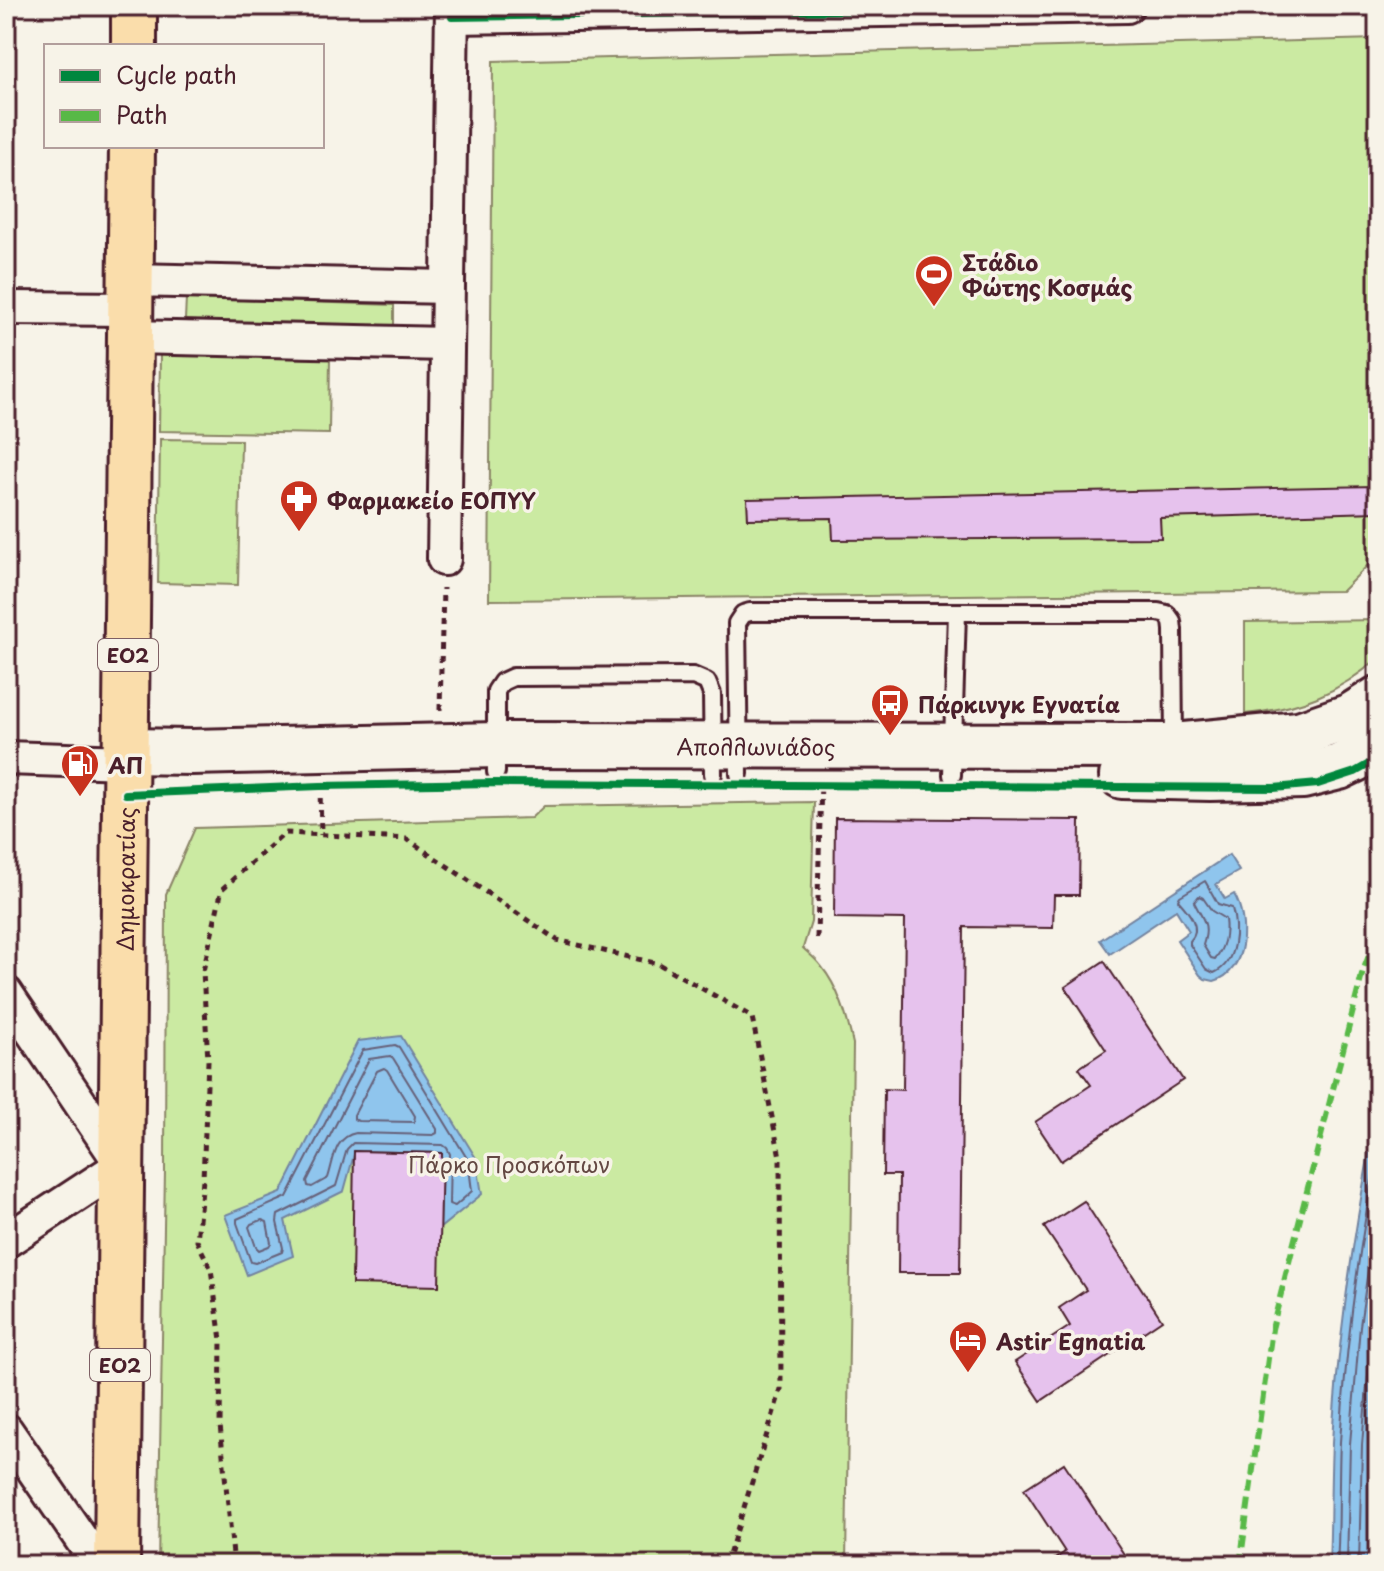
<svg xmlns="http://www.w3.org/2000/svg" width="1384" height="1571" font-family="'Playpen Sans',sans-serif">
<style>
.green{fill:#cbeaa2;stroke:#8a8466;stroke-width:2}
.water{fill:#8fc5ed;stroke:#73839f;stroke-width:2}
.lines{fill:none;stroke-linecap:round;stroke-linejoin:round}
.shore{stroke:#666179;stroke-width:2}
.building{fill:#e6c2ed;stroke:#4a1f2b;stroke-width:2}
.service-casing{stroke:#4a1f2b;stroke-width:22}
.minor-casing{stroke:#4a1f2b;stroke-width:38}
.secondary-casing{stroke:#4a1f2b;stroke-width:50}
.primary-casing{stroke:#4a1f2b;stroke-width:50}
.path{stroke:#4a1f2b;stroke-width:5;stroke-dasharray:6 6;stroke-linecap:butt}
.service{stroke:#f7f3e8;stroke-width:16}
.minor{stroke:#f7f3e8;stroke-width:32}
.secondary{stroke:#f7f3e8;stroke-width:44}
.primary{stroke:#faddab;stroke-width:44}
.quiet{stroke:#58b947;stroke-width:6;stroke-dasharray:12 6;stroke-linecap:butt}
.cycleway-casing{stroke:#f7f3e8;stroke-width:13}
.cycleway{stroke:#00873e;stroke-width:8}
.labels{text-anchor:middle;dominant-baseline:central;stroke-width:7;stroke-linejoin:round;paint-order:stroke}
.shield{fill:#f7f3e8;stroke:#7e5f64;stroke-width:2}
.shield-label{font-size:20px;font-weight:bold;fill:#4a1f2b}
.poi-label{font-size:22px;font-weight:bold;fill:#4a1f2b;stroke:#f7f3e8;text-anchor:start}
.street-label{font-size:22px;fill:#4a1f2b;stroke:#f7f3e8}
.park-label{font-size:22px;fill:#644843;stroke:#f7f3e8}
</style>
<rect width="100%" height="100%" fill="#f7f3e8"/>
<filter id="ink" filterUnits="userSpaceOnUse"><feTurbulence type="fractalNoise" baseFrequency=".0125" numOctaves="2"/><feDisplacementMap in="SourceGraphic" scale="16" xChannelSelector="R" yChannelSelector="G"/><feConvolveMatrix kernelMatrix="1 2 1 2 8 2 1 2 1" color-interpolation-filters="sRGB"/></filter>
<g filter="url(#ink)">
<g class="green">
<path d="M1378,39V555L1342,591L489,600L493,61Z"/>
<path d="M186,298L394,305V328L185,320Z"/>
<path d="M160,354L330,357L329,434L159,431Z"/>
<path d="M160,439L241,440L238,585L158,583Z"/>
<path d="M1378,620V658C1340,693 1297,709 1245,714V622Z"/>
<path d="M814,802L811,922L803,948C809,954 816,959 821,966C839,988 847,1017 853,1044L846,1565H158L165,1171L166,894L195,828L531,818L544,806Z"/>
</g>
<g class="water">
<path d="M1229,855L1239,871L1216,884L1225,899L1234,894C1249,919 1248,972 1214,981L1205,979L1200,975L1177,940L1189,931L1176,910L1110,954L1100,940Z"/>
<path d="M401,1036L476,1158L482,1194L440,1228L442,1153L355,1151L344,1191L285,1220L293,1256L247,1275L225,1215L281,1193L358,1041Z"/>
<path d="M1378,1106V1565H1329C1331,1524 1330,1484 1332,1443C1338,1330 1356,1218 1378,1106Z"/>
</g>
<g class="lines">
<g class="shore">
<path d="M1205,881L1218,904L1232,908C1238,929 1237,963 1214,973L1206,969L1190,945V941C1203,928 1188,911 1178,900L1180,896Z"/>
<path d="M1199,896L1203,898L1212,911L1225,919C1227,934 1224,948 1215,959L1211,958L1203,945C1210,924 1203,920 1194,902Z"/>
<path d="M395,1045L399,1047L468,1160L472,1191L455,1206L449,1204L450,1154L447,1148L443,1145L353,1143L347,1149L336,1186L278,1215L277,1222L283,1248L282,1252L255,1263L251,1262L237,1223V1219L287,1197L363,1050Z"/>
<path d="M390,1056L393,1058L437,1129V1133L433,1135L356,1133C334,1137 334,1160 328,1178L312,1187L308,1186L307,1181L369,1059Z"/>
<path d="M384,1068L387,1070L415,1116L414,1122L358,1121L354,1119V1115L377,1071Z"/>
<path d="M262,1220L267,1222L271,1243L269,1246L259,1250L256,1247L249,1227L251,1224Z"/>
<path d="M1337,1565C1340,1524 1338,1483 1340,1442C1346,1343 1359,1245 1378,1148"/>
<path d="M1347,1565L1350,1444L1360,1326L1378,1200"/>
<path d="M1359,1565L1362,1445L1372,1327L1378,1287"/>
</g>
</g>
<g class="building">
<path d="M1375,486L1378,512L1160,518L1161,538L833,540L832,518L748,519L747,499Z"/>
<path d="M835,818L1080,820L1079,895H1054L1053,928L964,927L960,1273H898L899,1175H883L884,1089L903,1090L905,919L834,918Z"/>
<path d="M1104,961L1183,1080L1061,1161L1035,1122L1091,1085L1079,1068L1106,1050L1065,987Z"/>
<path d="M354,1151L442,1153L439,1286L352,1284Z"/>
<path d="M1084,1201L1162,1320L1041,1401L1015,1362L1070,1326L1059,1308L1086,1290L1044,1227Z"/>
<path d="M1064,1463L1131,1565H1046L1065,1552L1024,1489Z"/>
</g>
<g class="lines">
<g class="service-casing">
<g id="service">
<path d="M496,772V691L502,682L513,677L693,676L707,682L712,694L713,774"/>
<path d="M739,774L737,623L743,614L750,612H1158L1167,614L1172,621L1173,630L1174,743"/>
<path d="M952,775L957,612"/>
</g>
</g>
<g class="minor-casing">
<g id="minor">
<path d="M452,17L1127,6"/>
<path d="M131,280L448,287"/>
<path d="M6,308L131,309"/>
<path d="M130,337L447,344"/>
<path d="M444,559L452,6"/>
<path d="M6,758L126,762"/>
<path d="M6,993L122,1165L6,1241"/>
<path d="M6,1430L99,1565"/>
</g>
</g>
<g class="secondary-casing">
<g id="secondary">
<path id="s1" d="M126,751L192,752L497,745L1174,746L1299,734L1351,716L1378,699"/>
<path d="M1122,776L1210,778L1303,776L1339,767L1378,748"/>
</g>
</g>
<g class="primary-casing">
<g id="primary">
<path d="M134,46V6"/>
<path id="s2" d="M117,1565L132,146"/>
</g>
</g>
<g class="path">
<path d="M440,710L443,588"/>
<path d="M320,786L321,835"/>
<path d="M817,938L821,779"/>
<path d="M234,1565L220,1425L221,1340L211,1269L197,1241L203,1179L208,1061L203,971L222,889L285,833L407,839L557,940L659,964L752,1017L780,1157L781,1389L726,1565"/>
</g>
<use href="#service" class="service"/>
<use href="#minor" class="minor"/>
<use href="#secondary" class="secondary"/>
<use href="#primary" class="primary"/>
<path class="quiet" d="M1240,1565L1272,1329L1363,971L1378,933"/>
<g class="cycleway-casing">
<g id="cycleway">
<path d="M452,17L1127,6"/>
<path d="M126,794L320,786L494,783L1274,788L1318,784L1355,772L1378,759"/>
</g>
</g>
<use href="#cycleway" class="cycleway"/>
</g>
</g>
<defs>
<g id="stadium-pin" transform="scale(2)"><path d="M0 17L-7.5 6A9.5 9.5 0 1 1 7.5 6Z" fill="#c8321e" stroke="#f7f3e8"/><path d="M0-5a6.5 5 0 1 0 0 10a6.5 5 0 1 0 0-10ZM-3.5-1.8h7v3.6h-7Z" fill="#fff"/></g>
<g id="pharmacy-pin" transform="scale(2)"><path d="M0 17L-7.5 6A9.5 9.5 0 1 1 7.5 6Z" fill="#c8321e" stroke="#f7f3e8"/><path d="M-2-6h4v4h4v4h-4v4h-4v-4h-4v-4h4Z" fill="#fff"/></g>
<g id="bus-pin" transform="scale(2)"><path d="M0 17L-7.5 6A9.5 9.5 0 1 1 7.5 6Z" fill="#c8321e" stroke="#f7f3e8"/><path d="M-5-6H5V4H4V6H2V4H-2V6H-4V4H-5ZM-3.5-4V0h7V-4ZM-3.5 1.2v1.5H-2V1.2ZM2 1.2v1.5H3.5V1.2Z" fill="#fff"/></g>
<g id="fuel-pin" transform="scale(2)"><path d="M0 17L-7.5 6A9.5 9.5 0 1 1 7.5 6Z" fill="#c8321e" stroke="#f7f3e8"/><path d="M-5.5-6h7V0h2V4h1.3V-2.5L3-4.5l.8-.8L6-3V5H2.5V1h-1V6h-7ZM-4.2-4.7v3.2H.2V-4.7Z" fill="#fff"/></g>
<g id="hotel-pin" transform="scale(2)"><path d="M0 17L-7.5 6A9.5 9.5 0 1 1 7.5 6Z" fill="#c8321e" stroke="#f7f3e8"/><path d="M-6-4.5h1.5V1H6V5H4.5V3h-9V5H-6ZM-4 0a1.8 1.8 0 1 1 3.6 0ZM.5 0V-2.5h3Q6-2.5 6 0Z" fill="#fff"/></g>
</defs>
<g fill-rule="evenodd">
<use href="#stadium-pin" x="934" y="274"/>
<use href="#pharmacy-pin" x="299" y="499"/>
<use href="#bus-pin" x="890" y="703"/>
<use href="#fuel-pin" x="80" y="764"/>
<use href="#hotel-pin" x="968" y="1340"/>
</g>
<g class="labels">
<g class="shield">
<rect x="98" y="639" width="60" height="32" rx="6"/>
<rect x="90" y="1349" width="60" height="32" rx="6"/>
</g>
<g class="shield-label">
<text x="128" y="655">ΕΟ2</text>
<text x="120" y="1365">ΕΟ2</text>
</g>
<g class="poi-label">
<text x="962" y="261">Στάδιο<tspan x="962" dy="25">Φώτης Κοσμάς</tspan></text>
<text x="327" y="499">Φαρμακείο ΕΟΠΥΥ</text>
<text x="918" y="703">Πάρκινγκ Εγνατία</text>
<text x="108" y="764">ΑΠ</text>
<text x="996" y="1340">Astir Egnatia</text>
</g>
<g class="street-label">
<text stroke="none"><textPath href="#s1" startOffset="630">Απολλωνιάδος</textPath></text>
<text stroke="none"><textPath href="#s2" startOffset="686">Δημοκρατίας</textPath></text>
</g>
<g class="park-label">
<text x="509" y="1163">Πάρκο Προσκόπων</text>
</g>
</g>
<rect width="1384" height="1571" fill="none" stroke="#f7f3e8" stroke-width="32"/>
<rect x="16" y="16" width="1352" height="1539" fill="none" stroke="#4a1f2b" stroke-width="3" filter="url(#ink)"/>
<rect x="44" y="44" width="280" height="104" fill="#f7f3e8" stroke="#b29e9c" stroke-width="2"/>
<rect x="60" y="70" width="40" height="12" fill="#00873e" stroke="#b29e9c" stroke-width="2"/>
<text x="116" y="84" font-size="24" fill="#4a1f2b">Cycle path</text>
<rect x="60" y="110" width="40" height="12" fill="#58b947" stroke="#b29e9c" stroke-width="2"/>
<text x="116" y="124" font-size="24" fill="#4a1f2b">Path</text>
</svg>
